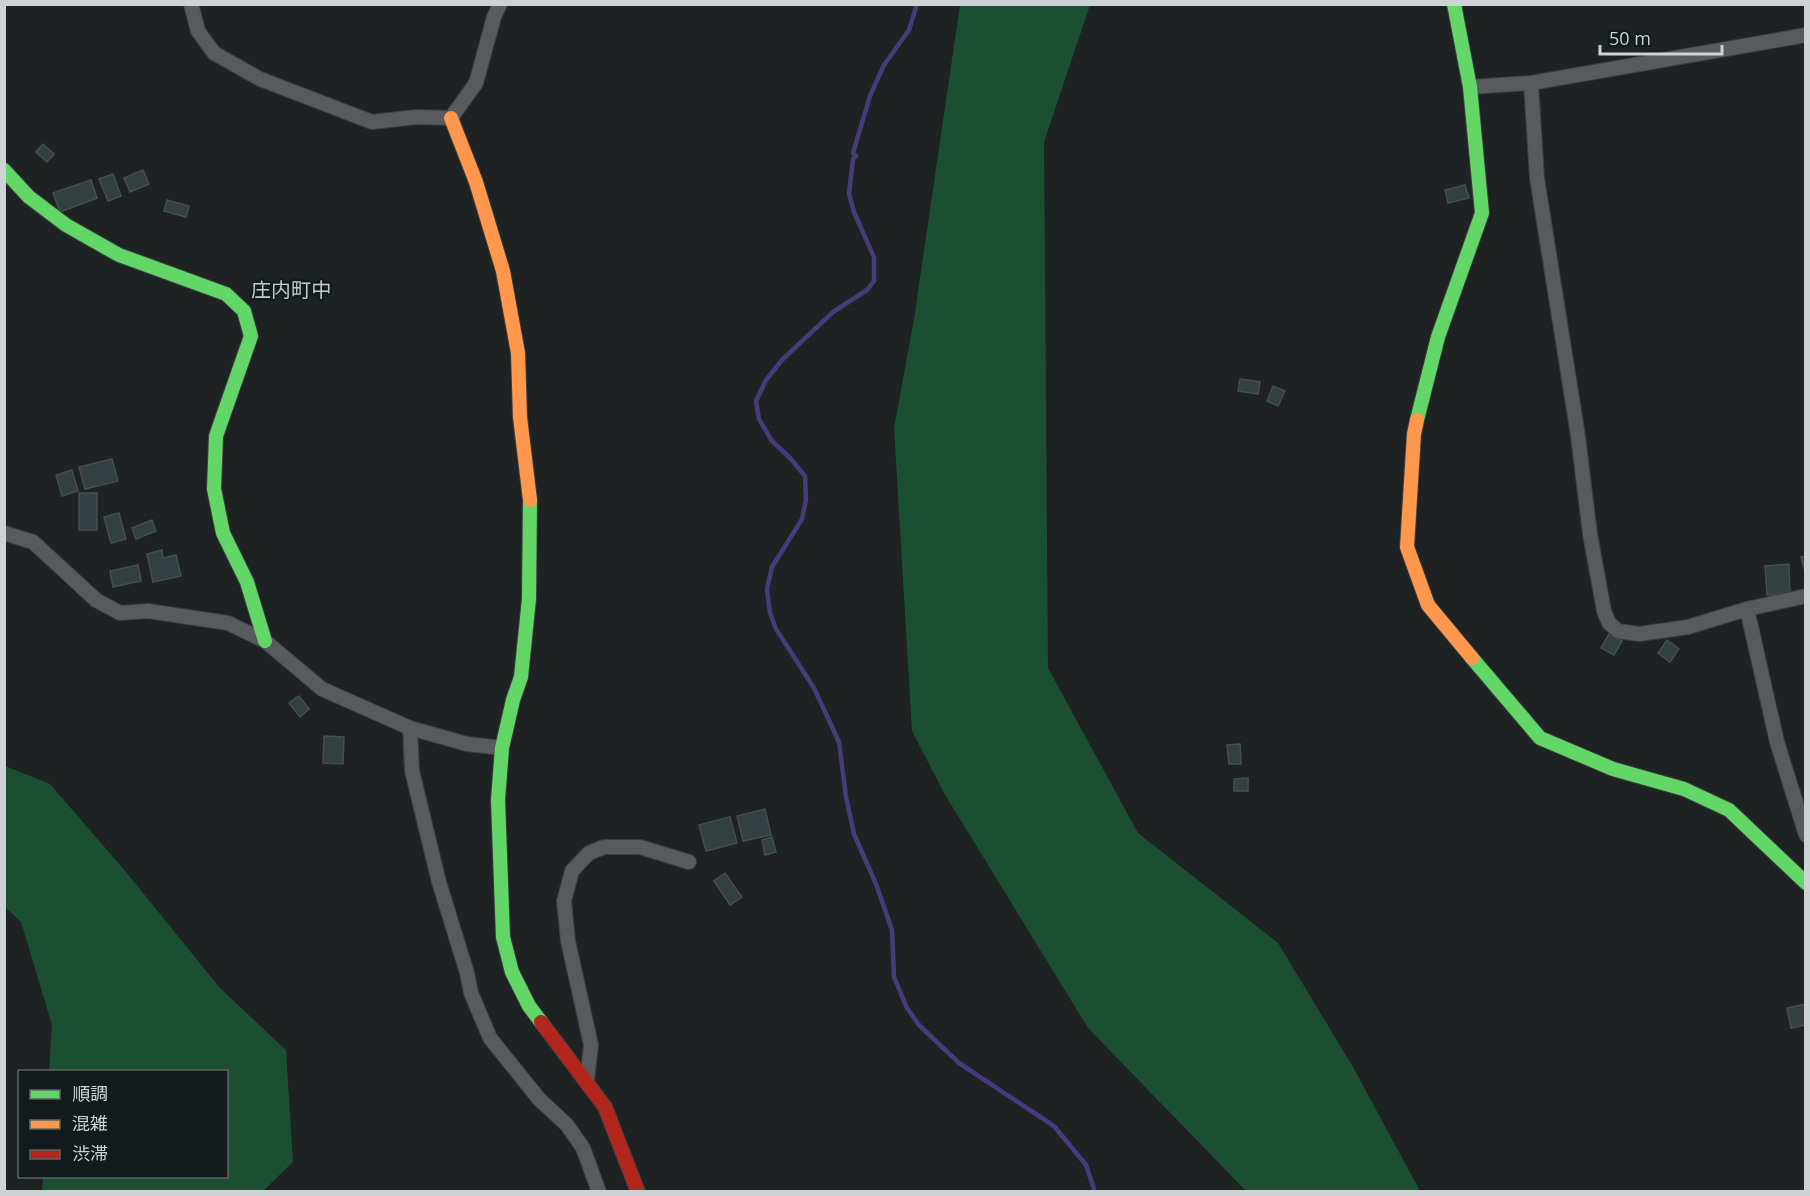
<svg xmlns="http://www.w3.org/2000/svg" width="1810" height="1196" font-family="'Open Sans','Noto Sans JP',sans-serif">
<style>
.green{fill:#1b4f31}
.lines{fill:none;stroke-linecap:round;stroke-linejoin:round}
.stream{stroke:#473b7b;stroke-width:4.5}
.building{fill:#314040;stroke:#494d4d;stroke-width:1.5}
.street-casing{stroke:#3b3f40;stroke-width:16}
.fast-casing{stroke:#3b3f40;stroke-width:16}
.slow-casing{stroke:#3b3f40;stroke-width:16}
.jam-casing{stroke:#3b3f40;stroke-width:16}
.street{stroke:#585b5d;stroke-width:14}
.fast{stroke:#63d668;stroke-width:14}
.slow{stroke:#ff974d;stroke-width:14}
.jam{stroke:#b3261e;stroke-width:14}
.labels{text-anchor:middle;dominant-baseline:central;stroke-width:4.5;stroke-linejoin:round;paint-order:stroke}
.quarter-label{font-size:20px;fill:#c2ccd0;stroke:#121a1c}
</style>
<rect width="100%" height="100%" fill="#1e2223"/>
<g class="green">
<path d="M960,5H1090L1044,142L1048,668L1138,833L1278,943L1353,1067L1420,1191H1246L1088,1028L944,793L912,731L894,428L914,319Z"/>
<path d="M5,766L50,784L126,872L220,988L286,1050L293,1162L263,1191H42L43,1177L226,1176V1072L49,1071L52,1025L21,922L5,907Z"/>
</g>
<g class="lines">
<path class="stream" d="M917,4L909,30L884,65L870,96L853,153L856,156L853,159L849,194L854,212L874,257V281L867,290L833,312L782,360L766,380L756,401L759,419L772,441L790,458L805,476L806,500L802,519L772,567L767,589L770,613L776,629L814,688L839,742L846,797L854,834L876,884L892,930L894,977L907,1008L919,1025L959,1063L1054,1126L1086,1165L1095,1192"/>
</g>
<g class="building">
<path d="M43,144L54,154L47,162L36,152Z"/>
<path d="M143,170L149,184L130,192L124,178Z"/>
<path d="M113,174L121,196L108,201L99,179Z"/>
<path d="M91,180L97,198L60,212L53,193Z"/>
<path d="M1465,185L1469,198L1448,203L1445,190Z"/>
<path d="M167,200L189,206L186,217L164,211Z"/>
<path d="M1240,379L1260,382L1258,394L1238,391Z"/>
<path d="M1273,386L1285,391L1278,406L1267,401Z"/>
<path d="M112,459L118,481L85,489L79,467Z"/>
<path d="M72,470L78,491L62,496L56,475Z"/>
<rect x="79" y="493" width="18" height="37"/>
<path d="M119,513L126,539L111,543L104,517Z"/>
<path d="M152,520L156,531L136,539L132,528Z"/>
<path d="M162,550L163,558L176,555L181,576L153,582L147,554Z"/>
<path d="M1806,556V575L1801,557Z"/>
<path d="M1789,564L1790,594L1767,595L1765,566Z"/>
<path d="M138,565L141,581L113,587L110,571Z"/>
<path d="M1609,634L1622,641L1614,655L1601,648Z"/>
<path d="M1667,640L1679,649L1670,662L1658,653Z"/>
<path d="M299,696L309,709L300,717L289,703Z"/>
<path d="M324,736L344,737L343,764L323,763Z"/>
<path d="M1240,744L1241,764H1229L1227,745Z"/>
<path d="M1248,778V791H1234V779Z"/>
<path d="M765,809L771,835L743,841L737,816Z"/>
<path d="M730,817L737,843L706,851L699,825Z"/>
<path d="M772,837L776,852L765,855L762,840Z"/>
<path d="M725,873L742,897L730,905L714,881Z"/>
<path d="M1806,1004V1025L1791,1028L1787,1008Z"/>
</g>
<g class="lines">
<g class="street-casing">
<g id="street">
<path d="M191,4L198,31L214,53L260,79L372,122L416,117L451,118L476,83L494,17L500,4"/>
<path d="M1531,83L1537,178L1578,436L1590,534L1604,611L1609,623L1618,631L1639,634L1688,627L1747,609L1806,596"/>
<path d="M1470,87L1531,83L1806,35"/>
<path d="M4,533L33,542L96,600L120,613L148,611L228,623L265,641L322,689L410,728L467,744L502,748"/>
<path d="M1747,609L1777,742L1806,835"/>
<path d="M410,728L412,771L439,882L467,973L471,993L490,1038L539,1099L567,1125L583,1148L599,1192"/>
<path d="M587,1080L591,1045L568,941L564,901L572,871L589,853L604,847H640L689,862"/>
</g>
</g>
<g class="fast-casing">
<g id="fast">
<path d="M4,170L29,197L66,225L119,255L226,294L244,311L251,336L216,436L214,489L223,533L247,582L265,641"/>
<path d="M1417,420L1438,337L1482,213L1470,87L1454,4"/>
<path d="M530,500L529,599L521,677L513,700L502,748L498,800L503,937L512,972L529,1006L541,1022"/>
<path d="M1472,658L1540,738L1613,769L1684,789L1729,810L1806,883"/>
</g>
</g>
<g class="slow-casing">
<g id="slow">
<path d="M451,118L476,182L503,271L518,353L520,417L530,500"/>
<path d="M1417,420L1414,434L1407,547L1428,605L1472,658"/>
</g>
</g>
<g class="jam-casing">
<path id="jam" d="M541,1022L605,1107L638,1192"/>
</g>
<use href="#street" class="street"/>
<use href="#fast" class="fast"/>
<use href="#slow" class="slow"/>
<use href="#jam" class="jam"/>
</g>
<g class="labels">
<g class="quarter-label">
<text x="291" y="289">庄内町中</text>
</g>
</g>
<rect width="1810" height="1196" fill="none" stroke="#cdd2d4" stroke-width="12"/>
<rect x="18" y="1070" width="210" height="108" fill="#121a1c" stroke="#5d6466" stroke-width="1.5"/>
<rect x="30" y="1090" width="30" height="9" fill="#63d668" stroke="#5d6466" stroke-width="1.5"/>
<text x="72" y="1100" font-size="18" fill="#cdd2d4">順調</text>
<rect x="30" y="1120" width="30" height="9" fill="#ff974d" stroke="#5d6466" stroke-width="1.5"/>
<text x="72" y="1130" font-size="18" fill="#cdd2d4">混雑</text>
<rect x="30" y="1150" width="30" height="9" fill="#b3261e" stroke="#5d6466" stroke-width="1.5"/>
<text x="72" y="1160" font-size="18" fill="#cdd2d4">渋滞</text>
<path d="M1600 45v9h122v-9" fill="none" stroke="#cdd2d4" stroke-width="3"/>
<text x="1609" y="45" font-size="18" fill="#cdd2d4" stroke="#121a1c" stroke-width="4.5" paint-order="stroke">50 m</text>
</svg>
